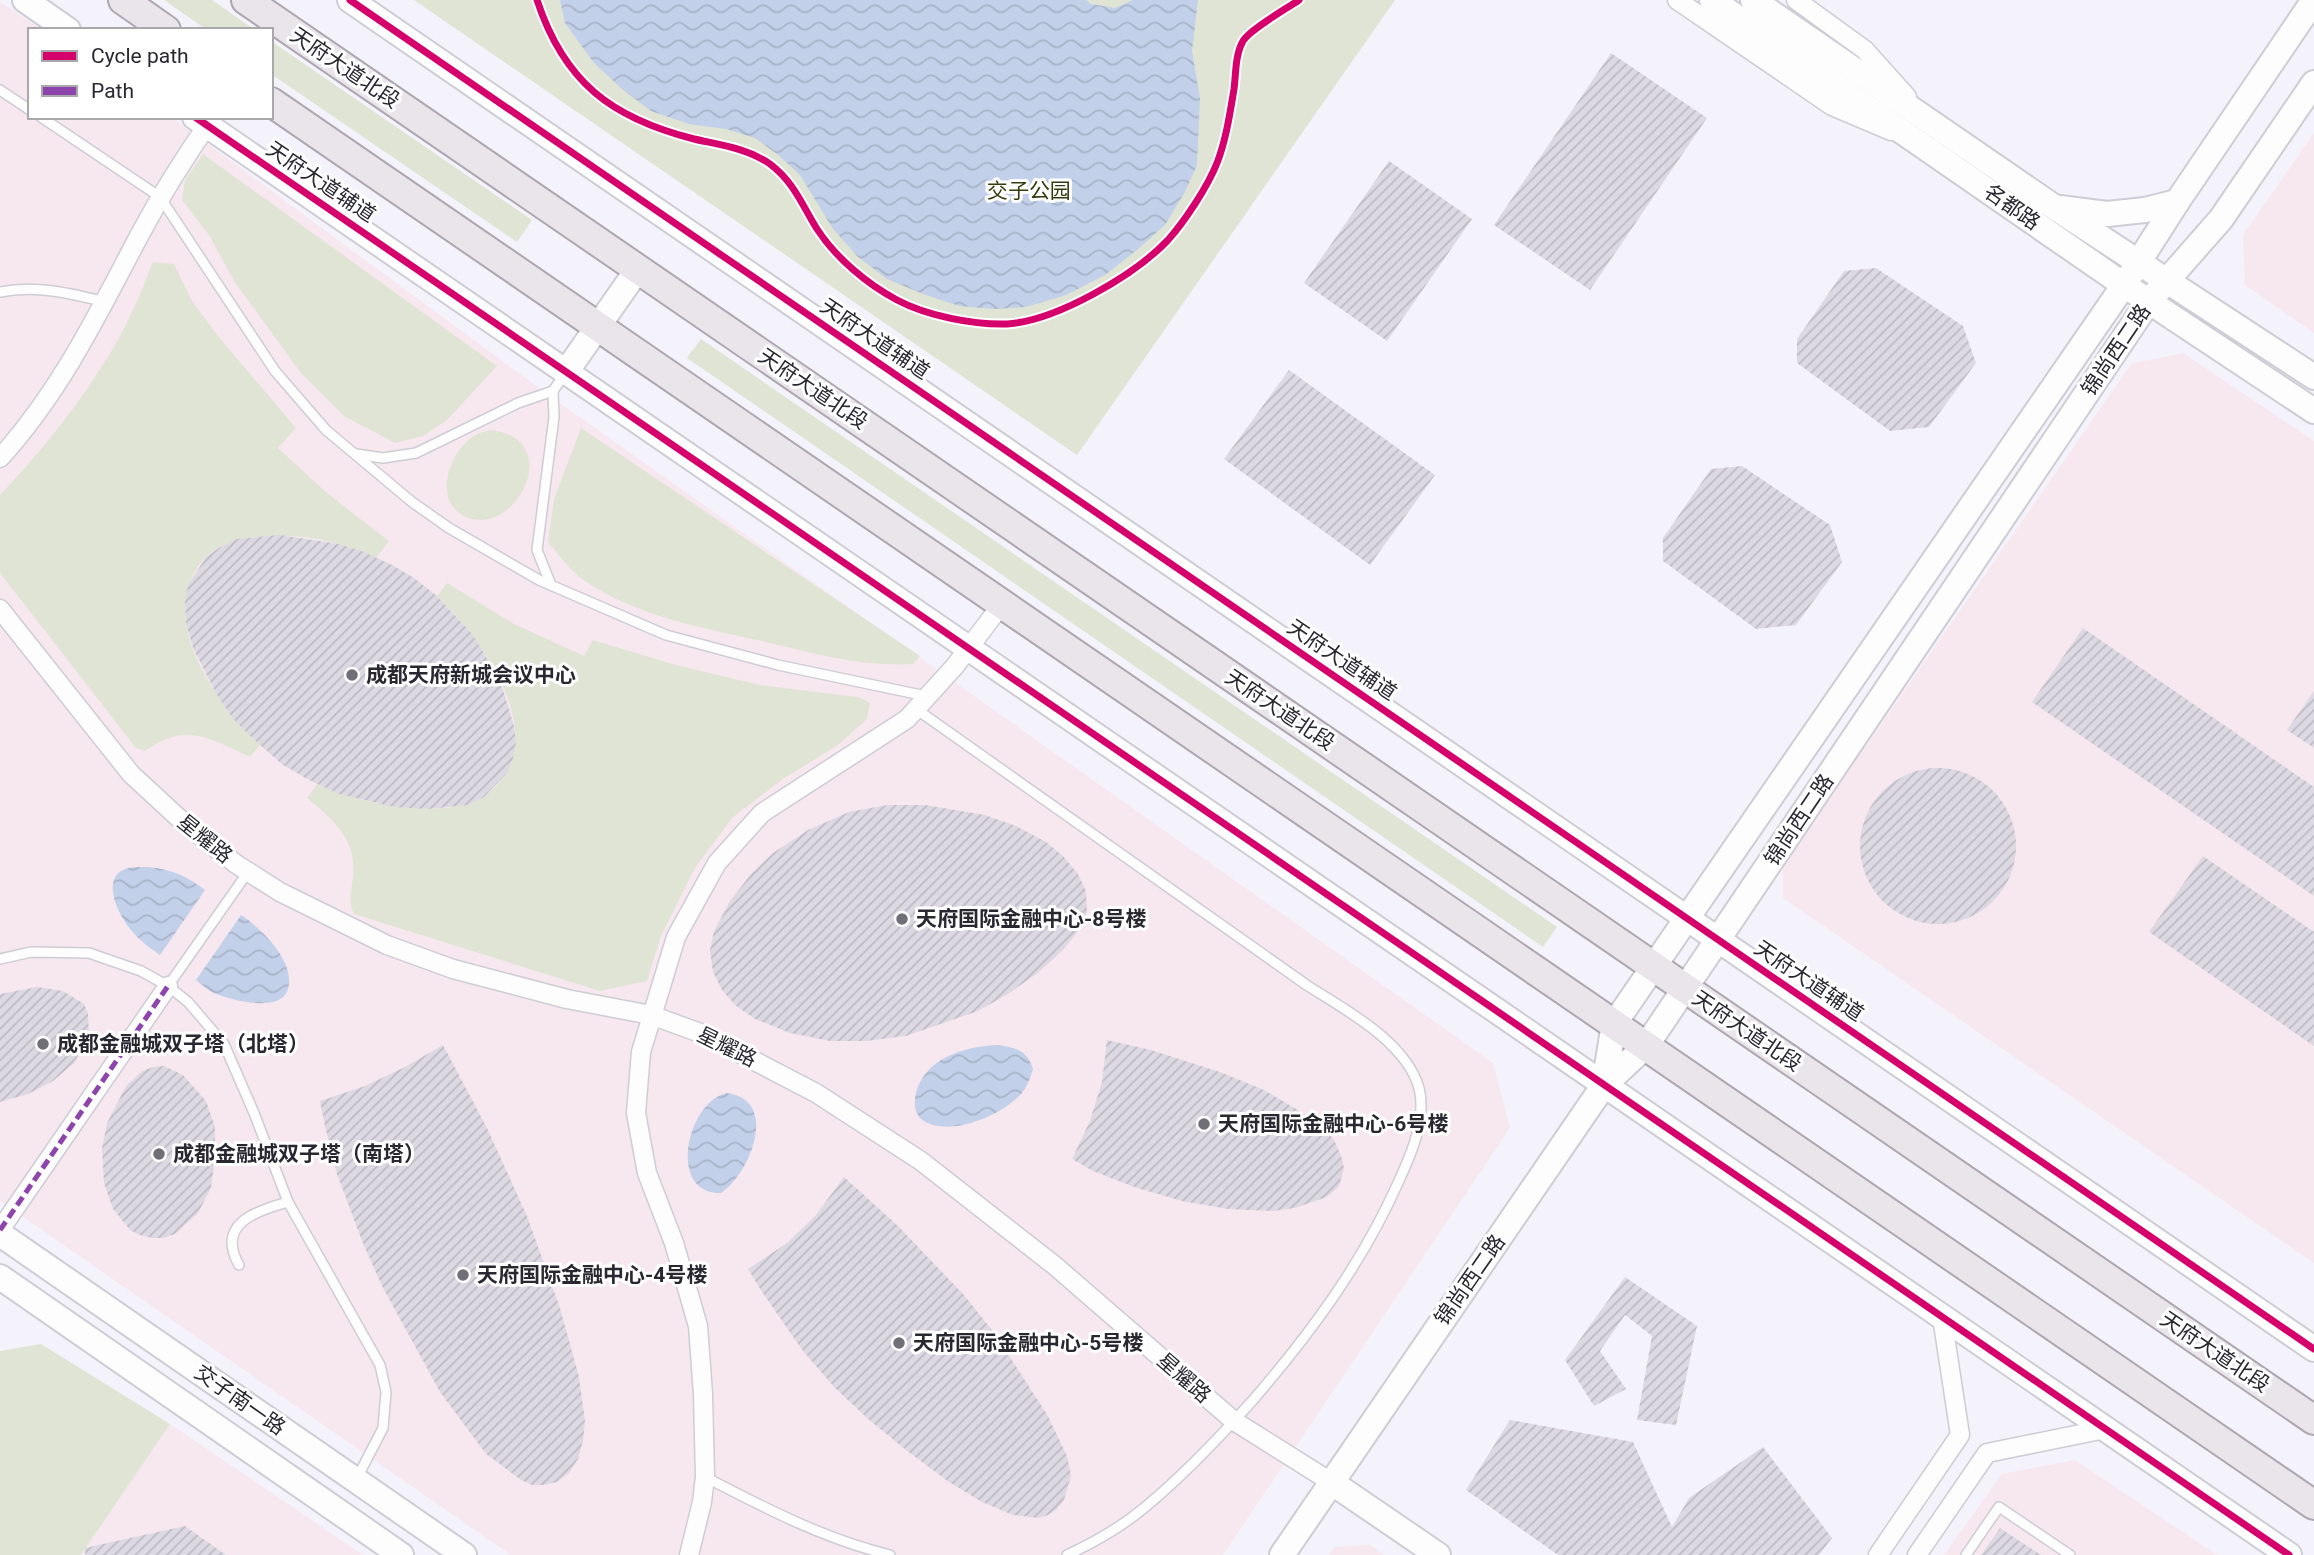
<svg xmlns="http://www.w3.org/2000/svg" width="2314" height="1555" font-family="Roboto,'Noto Sans SC',sans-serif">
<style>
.commercial{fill:#f7e8f0}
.green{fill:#e0e4d4}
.water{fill:url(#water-waves)}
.building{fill:url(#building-hatch)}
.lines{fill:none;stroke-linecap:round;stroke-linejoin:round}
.lane-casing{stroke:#ceccd4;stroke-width:12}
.street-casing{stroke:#ceccd4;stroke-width:21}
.secondary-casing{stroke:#ceccd4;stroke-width:28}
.primary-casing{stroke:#aea6b0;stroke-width:32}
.lane{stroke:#fdfdfe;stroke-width:9}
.street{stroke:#fdfdfe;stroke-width:18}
.secondary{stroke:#fdfdfe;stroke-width:24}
.primary{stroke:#e9e5ea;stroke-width:28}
.quiet{stroke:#8e44ad;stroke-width:5;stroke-dasharray:10 5;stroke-linecap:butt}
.cycleway-casing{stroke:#fff;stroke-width:11}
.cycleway{stroke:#d6006c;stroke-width:7}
.poi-dot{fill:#706e77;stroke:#fff;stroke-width:2.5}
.labels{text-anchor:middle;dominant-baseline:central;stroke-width:6;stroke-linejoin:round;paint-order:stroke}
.street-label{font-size:21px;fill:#292730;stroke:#fff}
.park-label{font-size:21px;fill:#353b0e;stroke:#fff}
.poi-label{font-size:21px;font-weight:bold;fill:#292730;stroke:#fff;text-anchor:start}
</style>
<defs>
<pattern id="water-waves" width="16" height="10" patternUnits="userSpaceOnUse" patternTransform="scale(1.75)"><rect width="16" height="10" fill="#c2d0e9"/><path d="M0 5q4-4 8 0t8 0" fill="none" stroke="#a7b3c8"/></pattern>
<pattern id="building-hatch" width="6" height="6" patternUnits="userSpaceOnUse" patternTransform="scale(1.75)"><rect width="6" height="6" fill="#ddd9e3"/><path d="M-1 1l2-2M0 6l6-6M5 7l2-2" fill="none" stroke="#bebac3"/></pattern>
</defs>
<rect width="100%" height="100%" fill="#f4f2fa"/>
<g class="commercial">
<path d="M0,2L43,30H30V117H171L554,399L1493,1063L1510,1128L1223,1555H511L0,1201Z"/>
<path d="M2314,133V333L2245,285L2243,235Z"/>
<path d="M2183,353L2314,441V1263L1783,898V866L2131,364Z"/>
<path d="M170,1424L363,1555H81Z"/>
<path d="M2075,1460L2217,1555H1944L2002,1474Z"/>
<path d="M1370,1545L1384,1555H1329L1334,1547Z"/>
</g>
<g class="green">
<path d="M164,0H212L255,30H207Z"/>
<path d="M414,0H1395L1077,455Z"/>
<path d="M271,41L532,220L517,242L271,74Z"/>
<path d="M203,154L497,366L446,421L423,436L395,443L344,416L301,373L234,281L209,235L182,200L185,180Z"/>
<path d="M153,262L174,264L192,301L218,336L296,428L278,448L327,493L389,541L376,558C345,543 307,534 273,536C242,537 211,542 195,572C162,631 220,705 260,745L250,757C208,738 187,722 145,751L136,748L0,573V495C42,451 81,402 112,350C129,322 141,292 153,262Z"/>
<path d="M701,339L1557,927L1543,947L687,358Z"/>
<path d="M581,428L920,656L913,664C862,667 815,654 766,642C704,628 638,617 585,581C570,571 559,555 548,542L554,499Z"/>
<path d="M490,430C568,438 515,541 464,516C433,500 449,454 471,438C477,433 483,432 490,430Z"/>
<path d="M447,583L514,624L584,656L593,640L672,664L760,685L858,697L870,703L867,719L838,745L783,779L733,817L695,868L661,936L647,981L600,991L354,914C347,901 352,890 353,876C357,839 333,820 307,798L317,784C349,798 381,806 416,808C450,810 480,807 502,779C544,723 477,634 437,596Z"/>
<path d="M41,1344L170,1424L81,1555H0V1351Z"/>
</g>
<g class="water">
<path d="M560,0H1086L1091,4L1115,8L1133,0H1198L1192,51L1200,98L1197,165L1185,192L1165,225L1137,250L1105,275L1066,295L1026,307L994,309L959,306L923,294L887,279L858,257L833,229L800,175L777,154L755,138L726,129L689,124L651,111L622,89L594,63L565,23Z"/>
<path d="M148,867C171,869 187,876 205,890L160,955C150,948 139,940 131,930C120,917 102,883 121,871C129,866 139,867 148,867Z"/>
<path d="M241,915C261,928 296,962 288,989C281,1014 230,1000 214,993C207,990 202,985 196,980Z"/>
<path d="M998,1045C1017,1048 1027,1050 1033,1069C1030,1079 1026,1090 1018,1097C999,1116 950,1137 924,1121C916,1116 914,1107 915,1098C921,1059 964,1046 998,1045Z"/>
<path d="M727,1093C780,1100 750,1174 721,1193C666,1194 687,1101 727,1093Z"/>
</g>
<g class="building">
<path d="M1611,53L1707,118L1590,290L1494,225Z"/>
<path d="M1389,161L1472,219L1387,341L1304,283Z"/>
<path d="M1876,268L1963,326L1976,363L1929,427L1890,431L1797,363V339L1844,271Z"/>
<path d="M1289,370L1435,475L1370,565L1224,459Z"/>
<path d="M1742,466L1830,525L1842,562L1796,625L1756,629L1663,561V538L1711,469Z"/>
<path d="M280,535L339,544L364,552L392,565L414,578L437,596L473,635L500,680L514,726L516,742L513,758L507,773L484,797L468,805L428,809L394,807L339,794L309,780L283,765L260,745L234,720L217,695L193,648L186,623L185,602L188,585L206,557L220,547L236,539Z"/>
<path d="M2083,628L2314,787V896L2032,702Z"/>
<path d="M2314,691V748L2287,730Z"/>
<circle cx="1938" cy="846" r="78"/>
<path d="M887,805H925L985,815L1016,826L1046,842L1063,856L1078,874L1086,891L1087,912L1082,926L1064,949L1039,972L1008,994L978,1011L906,1036L866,1041H830L790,1033L755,1019L735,1005L722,990L713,972L710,950L714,931L730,901L751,874L773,853L808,830L849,812Z"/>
<path d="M2203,856L2314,932V1046L2149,932Z"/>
<path d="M37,987L63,991L84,1004L88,1014L89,1038L74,1063L53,1081L28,1094L0,1102V994Z"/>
<path d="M1107,1040L1151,1050L1220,1072L1264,1090L1303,1113L1322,1126L1334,1140L1341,1156L1344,1168L1339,1186L1327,1197L1295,1208L1273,1211L1228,1209L1182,1201L1137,1188L1093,1171L1072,1159L1090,1121L1102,1082Z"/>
<path d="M443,1045L487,1128L527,1216L560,1308L579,1377L585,1421L583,1441L578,1459L569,1473L557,1482L544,1485H532L521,1480L486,1454L440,1392L382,1286L362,1241L337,1174L325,1126L320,1101L365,1086L405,1067Z"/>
<path d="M164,1066L183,1075L206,1101L215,1127V1158L211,1188L198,1213L175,1234L163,1238H152L140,1235L130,1230L113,1209L104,1183L102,1149L107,1123L126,1086L142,1071L153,1067Z"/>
<path d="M844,1177L898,1226L964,1295L995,1334L1048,1416L1067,1456L1071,1476L1064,1500L1057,1509L1048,1515L1038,1518L1013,1515L982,1502L946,1480L906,1450L868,1419L835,1388L803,1351L762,1292L748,1269L787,1243L816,1215Z"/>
<path d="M1625,1277L1697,1326L1676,1425L1637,1420L1652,1336L1625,1315L1600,1351L1626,1389L1594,1406L1565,1360Z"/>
<path d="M1510,1420L1633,1442L1672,1527L1689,1498L1763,1447L1832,1538L1819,1555H1558L1466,1490Z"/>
<path d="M185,1526L226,1555H85V1548Z"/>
<path d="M2000,1528L2041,1555H1981Z"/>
</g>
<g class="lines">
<g class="lane-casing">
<g id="lane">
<path d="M0,90L30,110"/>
<path d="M41,117L160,197L275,371L326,430L412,502L449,528L539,580L666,635L778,665L926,696"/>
<path d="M0,292C36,285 70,293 105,302"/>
<path d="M356,454L383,458L416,453L518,403L553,391L566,372"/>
<path d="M551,585L537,550L554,417L553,391"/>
<path d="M916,709L1308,986C1346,1010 1406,1042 1419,1088C1427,1120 1410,1157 1397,1185C1361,1265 1310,1334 1253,1400C1219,1438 1183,1476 1144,1508C1120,1528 1095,1542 1067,1555"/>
<path d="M0,959L31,952L89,953L141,971L168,986L188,1002L224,1044L254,1113L288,1202L380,1365L386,1392L383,1428L357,1478"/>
<path d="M168,986L248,872"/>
<path d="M239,1265C216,1224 255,1211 288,1202"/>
<path d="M705,1477C765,1508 824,1539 890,1555"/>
<path d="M1966,1555L1999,1507L2070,1555"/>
</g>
</g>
<g class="street-casing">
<g id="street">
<path d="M1677,0L1832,106L1891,131"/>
<path d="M1796,0L1865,50L1907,97"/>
<path d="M0,458C60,392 98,314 139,236C161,195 186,155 213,117"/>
<path d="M0,609L131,774L183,822L236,864L280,892L387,945L453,969L567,999L651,1015L703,1034L816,1093L921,1161L990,1215L1054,1265L1234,1421L1331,1482"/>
<path d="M0,1230L168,986"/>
<path d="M689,1555L702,1502L705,1477L703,1394L698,1326L674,1243L647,1173L636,1113L641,1052L676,937L717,863L762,813L907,719L955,666L1002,604"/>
<path d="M1878,1555L1960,1435L1942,1317"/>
<path d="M1917,1555L1987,1453L2105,1429"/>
</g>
</g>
<g class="secondary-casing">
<g id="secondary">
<path d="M25,0L68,30"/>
<path d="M350,0L2314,1349"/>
<path d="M1712,0L2124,285L2314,411"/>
<path d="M1753,0L2054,207L2314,377"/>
<path d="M195,117L2289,1555"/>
<path d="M2060,208L2107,214L2145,210L2177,202"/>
<path d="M566,372L638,269"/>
<path d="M1604,1085L1614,1024L2124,285L2177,202L2314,0"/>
<path d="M0,1234L464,1555"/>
<path d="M0,1277L401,1555"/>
<path d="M1331,1482L1438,1555"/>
<path d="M1282,1555L1604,1085L1646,1046L2149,301L2221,219L2314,83"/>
</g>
</g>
<g class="primary-casing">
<g id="primary">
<path d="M123,0L166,30"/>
<path d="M246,0L2314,1420"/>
<path d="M271,102L2314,1505"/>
</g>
</g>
<use href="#lane" class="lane"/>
<use href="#street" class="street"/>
<use href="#secondary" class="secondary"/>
<use href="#primary" class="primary"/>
<path class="quiet" d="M0,1230L168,986"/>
<g class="cycleway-casing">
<g id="cycleway">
<path d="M350,0L2314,1349"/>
<path d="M537,0C564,82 611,118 694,139C720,145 747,148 770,164C794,182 802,205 817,229C836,258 867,284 897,300C927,316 974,325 1007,324C1056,321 1135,275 1168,240C1185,221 1208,186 1217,163C1226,140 1230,113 1234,89C1236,74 1235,55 1243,41C1249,30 1286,9 1299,0"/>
<path d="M195,117L2289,1555"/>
</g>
</g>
<use href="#cycleway" class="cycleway"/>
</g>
<g class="poi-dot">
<circle cx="352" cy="675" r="7"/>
<circle cx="902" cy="919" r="7"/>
<circle cx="43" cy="1044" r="7"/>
<circle cx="1204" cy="1124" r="7"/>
<circle cx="159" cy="1154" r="7"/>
<circle cx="463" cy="1275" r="7"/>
<circle cx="899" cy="1343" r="7"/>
</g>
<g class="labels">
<g class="street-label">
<text transform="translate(345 68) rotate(34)">天府大道北段</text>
<text transform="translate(321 182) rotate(34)">天府大道辅道</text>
<text transform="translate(2012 207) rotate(35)">名都路</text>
<text transform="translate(875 339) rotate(34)">天府大道辅道</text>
<text transform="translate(2116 350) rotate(-56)">锦尚西二路</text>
<text transform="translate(813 389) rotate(34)">天府大道北段</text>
<text transform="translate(1342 660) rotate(34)">天府大道辅道</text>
<text transform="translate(1280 710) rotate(34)">天府大道北段</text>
<text transform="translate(1799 820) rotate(-56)">锦尚西二路</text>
<text transform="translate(205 839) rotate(39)">星耀路</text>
<text transform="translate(1809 981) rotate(34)">天府大道辅道</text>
<text transform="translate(1747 1031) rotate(34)">天府大道北段</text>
<text transform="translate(727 1047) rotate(26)">星耀路</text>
<text transform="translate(1470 1280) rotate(-55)">锦尚西二路</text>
<text transform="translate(2215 1352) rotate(34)">天府大道北段</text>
<text transform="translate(1184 1378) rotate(41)">星耀路</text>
<text transform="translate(240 1400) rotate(35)">交子南一路</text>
</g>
<g class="park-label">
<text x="1029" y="191">交子公园</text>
</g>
<g class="poi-label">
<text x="366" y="675">成都天府新城会议中心</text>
<text x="916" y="919">天府国际金融中心-8号楼</text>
<text x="57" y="1044">成都金融城双子塔（北塔）</text>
<text x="1218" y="1124">天府国际金融中心-6号楼</text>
<text x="173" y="1154">成都金融城双子塔（南塔）</text>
<text x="477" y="1275">天府国际金融中心-4号楼</text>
<text x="913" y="1343">天府国际金融中心-5号楼</text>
</g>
</g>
<rect x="28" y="28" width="245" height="91" fill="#ffffff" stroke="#a9a9ac" stroke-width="2"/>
<rect x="42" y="51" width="35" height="10" fill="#d6006c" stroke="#a9a9ac" stroke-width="2"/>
<text x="91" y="63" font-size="21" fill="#292730">Cycle path</text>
<rect x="42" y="86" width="35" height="10" fill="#8e44ad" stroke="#a9a9ac" stroke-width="2"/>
<text x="91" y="98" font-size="21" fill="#292730">Path</text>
</svg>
